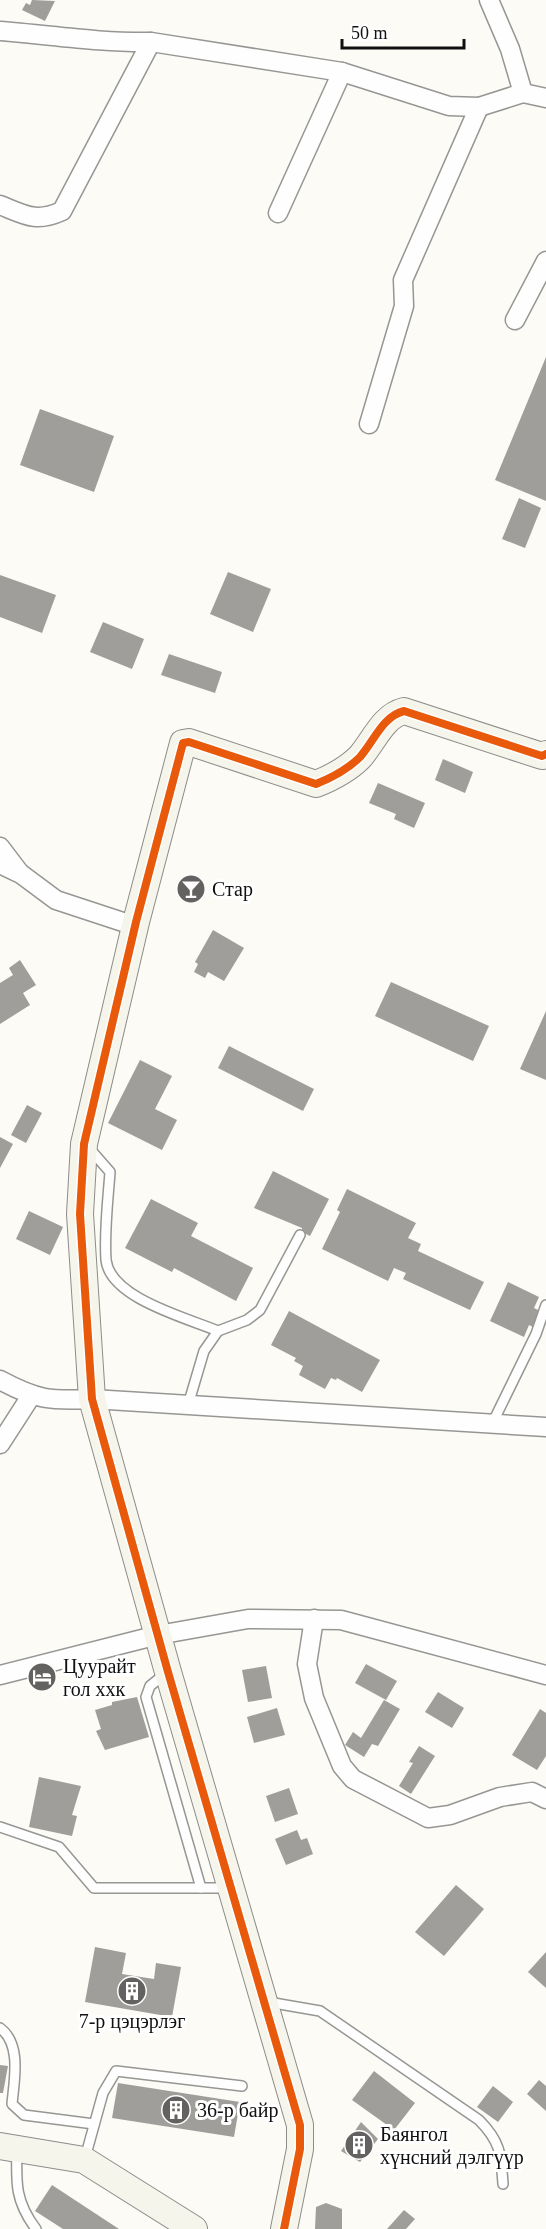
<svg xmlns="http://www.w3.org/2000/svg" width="546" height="2229" font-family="Georgia,serif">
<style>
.building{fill:#a09e9b}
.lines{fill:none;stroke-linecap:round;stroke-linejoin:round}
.lane-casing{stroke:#969694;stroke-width:12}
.street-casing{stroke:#969694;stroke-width:21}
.secondary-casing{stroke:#8d8c8a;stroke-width:28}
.lane{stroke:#fffefe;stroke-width:9}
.street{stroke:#fffefe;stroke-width:18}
.secondary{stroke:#f6f5eb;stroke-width:26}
.cycleway-casing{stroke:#fff;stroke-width:11}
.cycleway{stroke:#e8590c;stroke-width:8}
.labels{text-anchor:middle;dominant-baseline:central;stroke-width:6;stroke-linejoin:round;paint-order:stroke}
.poi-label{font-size:20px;fill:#101010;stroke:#fff;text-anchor:start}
</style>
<rect width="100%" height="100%" fill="#fcfbf6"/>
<g class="building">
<path d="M32,0L55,1L45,21L22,10L26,3L30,5Z"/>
<path d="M546,357V501L495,480Z"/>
<path d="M40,409L114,436L94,492L20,465Z"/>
<path d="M519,498L541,508L525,548L502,539Z"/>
<path d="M228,572L271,589L253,632L210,614Z"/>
<path d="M0,575L56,595L42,633L0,617Z"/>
<path d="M103,622L144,639L132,669L90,652Z"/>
<path d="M169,654L222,672L215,693L161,675Z"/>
<path d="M443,759L473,772L465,793L435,780Z"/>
<path d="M378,783L425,803L414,828L394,819L396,814L369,803Z"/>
<path d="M213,930L244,948L224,981L208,972L205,978L194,972L198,964L195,962Z"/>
<path d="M20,960L36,985L23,993L30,1005L0,1024V983L13,975L9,968Z"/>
<path d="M391,982L489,1026L473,1061L375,1016Z"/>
<path d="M546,1011V1080L520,1069Z"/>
<path d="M229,1046L314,1089L303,1111L218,1068Z"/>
<path d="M140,1060L172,1076L155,1109L177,1120L162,1150L108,1123Z"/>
<path d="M27,1105L42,1113L26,1143L11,1135Z"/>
<path d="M0,1137L13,1144L0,1168Z"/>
<path d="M273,1171L329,1199L310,1236L302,1232V1228L254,1208Z"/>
<path d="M347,1189L416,1223L408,1238L421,1244L418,1251L484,1282L470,1310L403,1279L406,1273L394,1268L388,1281L322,1249L340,1212L337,1210Z"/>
<path d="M151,1199L198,1223L191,1236L253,1268L236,1301L174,1268L172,1272L125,1248Z"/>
<path d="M29,1211L63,1227L50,1255L16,1239Z"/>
<path d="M508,1282L539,1297L534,1308L542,1312L535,1328L529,1325L524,1337L490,1321Z"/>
<path d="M289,1311L380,1360L362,1392L337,1378L336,1380L331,1378L325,1389L299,1375L303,1366L294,1361L296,1358L271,1345Z"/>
<path d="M366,1664L397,1681L386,1700L355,1683Z"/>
<path d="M266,1666L272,1698L248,1702L242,1670Z"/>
<path d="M438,1692L464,1708L452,1728L425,1712Z"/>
<path d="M137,1697L149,1737L105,1750L96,1731L101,1729L95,1710L112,1705V1702Z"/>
<path d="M384,1700L400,1709L378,1746L372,1744L364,1757L345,1745L353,1732L361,1738Z"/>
<path d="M277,1708L285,1735L254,1743L247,1717Z"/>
<path d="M540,1709L546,1713V1756L537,1770L512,1755Z"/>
<path d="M419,1746L435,1756L411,1794L399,1786L413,1763L409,1762Z"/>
<path d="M39,1777L81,1786L72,1815L77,1816L72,1836L29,1827Z"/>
<path d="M289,1788L298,1814L275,1822L266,1796Z"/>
<path d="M297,1830L301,1840L307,1838L313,1854L286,1865L275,1839Z"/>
<path d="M456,1885L484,1909L444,1956L415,1932Z"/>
<path d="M95,1947L126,1953L122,1974L154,1979L156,1963L181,1967L172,2017L85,2002Z"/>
<path d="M546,1952V1988L528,1972Z"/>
<path d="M0,2065L8,2066L3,2093H0Z"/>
<path d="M374,2071L415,2103L394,2130L352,2100Z"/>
<path d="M539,2080L546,2086V2111L527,2094Z"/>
<path d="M118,2083L240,2102L234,2137L112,2118Z"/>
<path d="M493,2086L513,2102L498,2122L477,2107Z"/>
<path d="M361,2122L378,2139L360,2162L341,2151Z"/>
<path d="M52,2185L119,2229H63L35,2211Z"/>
<path d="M326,2203L342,2209V2229H315L316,2207Z"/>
<path d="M404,2210L415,2219L406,2229H387Z"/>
</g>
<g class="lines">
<g class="lane-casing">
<g id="lane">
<path d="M89,1148L110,1172C108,1200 104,1231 106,1260C110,1298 187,1318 218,1331"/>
<path d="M188,1405L204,1351L218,1331L247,1320L260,1310L300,1235"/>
<path d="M492,1424L536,1334L546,1305"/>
<path d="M166,1673L150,1686L146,1697L201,1888"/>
<path d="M0,1827L59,1847L94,1888H229"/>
<path d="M268,2002L320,2011L479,2120C501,2142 501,2155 503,2184"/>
<path d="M0,2028C22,2044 14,2081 12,2104L24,2115L94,2124"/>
<path d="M17,2149C16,2183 15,2201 36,2229"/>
<path d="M85,2158L103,2093L116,2071L242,2086"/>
</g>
</g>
<g class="street-casing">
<g id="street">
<path d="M489,0L510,49L523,93"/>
<path d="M0,31C51,35 100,43 151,42L62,211C36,223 25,215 0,205"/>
<path d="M151,42L342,72L449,106L479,107L523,93L546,98"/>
<path d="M278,213L342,72"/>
<path d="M515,320L546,261"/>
<path d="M369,424L404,306L403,280L479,107"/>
<path d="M0,847L19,872"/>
<path d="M0,864L21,874L56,900L135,926"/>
<path d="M0,1380C37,1400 50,1401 92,1399L546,1427"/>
<path d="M0,1444L31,1396"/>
<path d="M314,1619L307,1664L314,1698L342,1766L353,1779L428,1818L450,1815L500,1797L532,1792L546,1799"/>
<path d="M0,1675L158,1635L248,1619L341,1620L546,1675"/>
</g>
</g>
<g class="secondary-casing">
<g id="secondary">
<path d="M0,2146L84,2160L194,2229"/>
<path d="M284,2229L300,2149V2125L168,1672L92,1399L80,1214L84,1144L136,922L183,743L189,742L316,784C331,778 348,769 360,757C374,741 383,716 404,711L542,756L546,754"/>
</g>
</g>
<use href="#lane" class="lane"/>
<use href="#street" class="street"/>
<use href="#secondary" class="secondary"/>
<g class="cycleway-casing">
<path id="cycleway" d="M284,2229L300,2149V2125L168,1672L92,1399L80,1214L84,1144L136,922L183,743L189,742L316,784C331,778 348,769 360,757C374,741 383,716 404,711L542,756L546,754"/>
</g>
<use href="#cycleway" class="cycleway"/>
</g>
<defs>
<g id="bar-disc" transform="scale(1.5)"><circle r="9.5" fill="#636260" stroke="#fff"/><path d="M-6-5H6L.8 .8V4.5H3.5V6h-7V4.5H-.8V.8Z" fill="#fff"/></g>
<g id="hotel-disc" transform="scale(1.5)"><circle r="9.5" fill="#636260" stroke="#fff"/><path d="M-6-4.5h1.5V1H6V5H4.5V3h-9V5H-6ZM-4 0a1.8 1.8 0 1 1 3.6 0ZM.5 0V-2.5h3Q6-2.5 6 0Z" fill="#fff"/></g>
<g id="building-disc" transform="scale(1.5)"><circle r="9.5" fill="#636260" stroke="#fff"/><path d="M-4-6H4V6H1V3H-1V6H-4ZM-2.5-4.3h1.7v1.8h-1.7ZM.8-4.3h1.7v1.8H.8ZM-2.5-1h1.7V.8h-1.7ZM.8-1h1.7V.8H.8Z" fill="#fff"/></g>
</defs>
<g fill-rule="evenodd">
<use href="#bar-disc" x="191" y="889"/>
<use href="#hotel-disc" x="42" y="1677"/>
<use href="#building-disc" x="132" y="1991"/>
<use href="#building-disc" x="176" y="2110"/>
<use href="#building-disc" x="359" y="2145"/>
</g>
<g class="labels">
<g class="poi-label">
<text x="212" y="889">Стар</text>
<text x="63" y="1666">Цуурайт<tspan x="63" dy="23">гол ххк</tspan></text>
<text x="132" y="2021" text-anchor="middle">7-р цэцэрлэг</text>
<text x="197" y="2110">36-р байр</text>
<text x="380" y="2134">Баянгол<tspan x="380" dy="23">хүнсний дэлгүүр</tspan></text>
</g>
</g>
<path d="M342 39v9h122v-9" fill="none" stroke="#101010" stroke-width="3"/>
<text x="351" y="39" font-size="18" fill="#101010" stroke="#ffffff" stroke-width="4.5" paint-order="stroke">50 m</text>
</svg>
